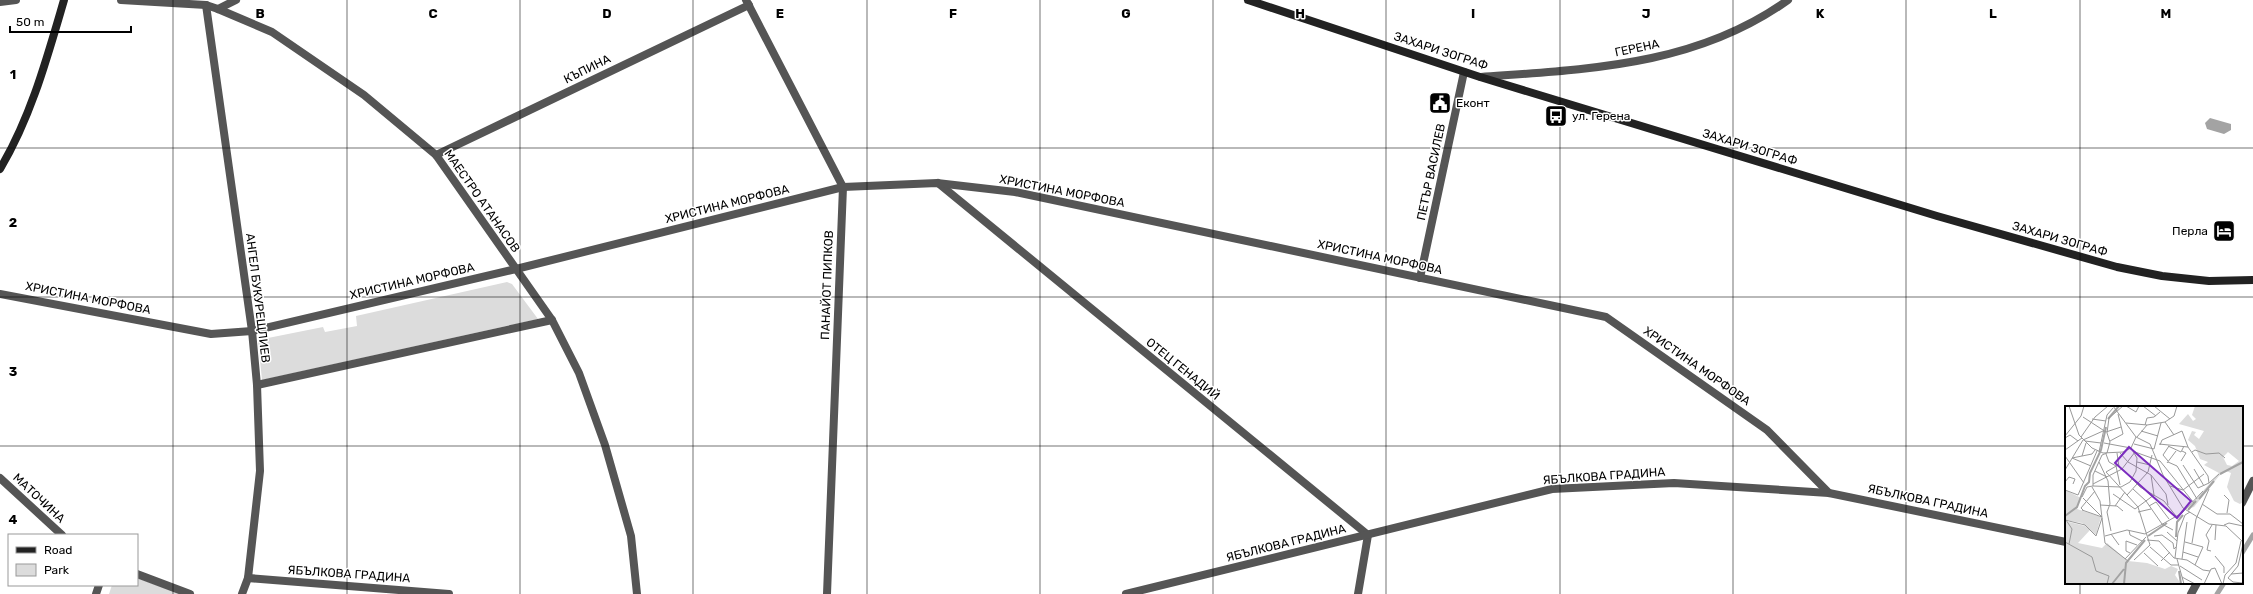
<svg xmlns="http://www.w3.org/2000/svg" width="2253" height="594" font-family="Rubik,sans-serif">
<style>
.green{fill:#dcdcdc}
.water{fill:#a3a3a3}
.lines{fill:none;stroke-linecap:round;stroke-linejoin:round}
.stream{stroke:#a3a3a3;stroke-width:5}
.street{stroke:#555;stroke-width:8}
.secondary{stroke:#222;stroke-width:8}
.grid{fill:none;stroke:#000;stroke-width:1;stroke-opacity:0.55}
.labels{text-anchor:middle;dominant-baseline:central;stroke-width:3;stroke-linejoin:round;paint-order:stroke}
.street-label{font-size:12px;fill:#000;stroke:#fff}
.poi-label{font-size:12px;fill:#000;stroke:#fff;text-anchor:start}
.inset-river{fill:none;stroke:#a3a3a3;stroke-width:2}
.inset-road{fill:none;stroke:#999;stroke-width:1}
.view{fill:#7b2cbf;fill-opacity:0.15;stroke:#7b2cbf;stroke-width:2}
.inset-edge{fill:none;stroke:#000;stroke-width:2}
.grid-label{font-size:13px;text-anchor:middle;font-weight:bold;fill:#000;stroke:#fff;stroke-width:3;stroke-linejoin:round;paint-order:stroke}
</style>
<rect width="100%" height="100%" fill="#fff"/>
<g class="green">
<path d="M507,282L512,284L538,319L262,380L258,340L323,327L325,332L357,326L356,316Z"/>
<path d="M137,578L181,594H109L112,585H137Z"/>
</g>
<path class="water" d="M2210,118L2231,124V130L2224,134L2207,129L2205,123Z"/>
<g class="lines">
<g class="stream">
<path d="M2242,553L2253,535"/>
<path d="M2217,594L2224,583"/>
</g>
<g class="street">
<path d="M121,0L206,5L218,9L272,32L364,95L436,155L552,320L579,373L605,445L631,536L637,594"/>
<path d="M746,0L843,187L827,594"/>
<path d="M0,2L16,0"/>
<path d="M206,5L252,331L257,385L260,471L248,578L242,594"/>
<path d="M218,9L236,0"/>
<path d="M1481,77C1589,69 1696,66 1788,0"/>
<path d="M436,155L749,5"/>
<path d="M938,183L1368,535L1358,594"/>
<path d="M1420,278L1464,72"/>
<path d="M0,294L211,334L252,331L516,269L843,187L937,183L1015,192L1606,317L1767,430L1829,493"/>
<path d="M257,385L552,320"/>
<path d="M0,478L62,535"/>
<path d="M2242,503L2253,481"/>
<path d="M137,574L190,594"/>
<path d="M248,578L449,594"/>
<path d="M96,594L99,585"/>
<path d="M1126,594L1552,489L1674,483L1829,493L2066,542"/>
<path d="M2191,594L2197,583"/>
</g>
<g class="secondary">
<path d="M1248,0L1480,77L1937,216L2117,267L2162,276L2209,281L2253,280"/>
<path d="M0,169C31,117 47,58 64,0"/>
</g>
</g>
<path class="grid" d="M173,0V594M347,0V594M520,0V594M693,0V594M867,0V594M1040,0V594M1213,0V594M1386,0V594M1560,0V594M1733,0V594M1906,0V594M2080,0V407M0,148H2253M0,297H2253M0,446H2066M2242,446H2253M2080,583V594"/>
<defs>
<g id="civic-square" transform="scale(1.15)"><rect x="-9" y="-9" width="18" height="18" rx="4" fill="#000" stroke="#fff"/><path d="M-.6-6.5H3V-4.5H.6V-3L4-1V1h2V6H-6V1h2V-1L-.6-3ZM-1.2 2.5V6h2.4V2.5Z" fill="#fff"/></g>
<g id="bus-square" transform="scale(1.15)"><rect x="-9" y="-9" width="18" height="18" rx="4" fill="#000" stroke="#fff"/><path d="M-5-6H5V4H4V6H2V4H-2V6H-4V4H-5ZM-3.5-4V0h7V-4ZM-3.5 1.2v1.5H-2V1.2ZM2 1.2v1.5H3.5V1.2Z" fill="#fff"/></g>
<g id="hotel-square" transform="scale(1.15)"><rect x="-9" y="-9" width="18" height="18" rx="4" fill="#000" stroke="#fff"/><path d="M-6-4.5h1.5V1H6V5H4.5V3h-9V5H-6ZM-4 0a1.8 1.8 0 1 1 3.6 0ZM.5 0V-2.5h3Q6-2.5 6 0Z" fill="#fff"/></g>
</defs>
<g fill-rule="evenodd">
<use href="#civic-square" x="1440" y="103"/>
<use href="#bus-square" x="1556" y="116"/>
<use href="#hotel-square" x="2224" y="231"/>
</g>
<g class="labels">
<g class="street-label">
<text transform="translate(1637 48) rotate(-12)">ГЕРЕНА</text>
<text transform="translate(1441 51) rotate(18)">ЗАХАРИ ЗОГРАФ</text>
<text transform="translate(587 69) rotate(-26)">КЪПИНА</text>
<text transform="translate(1750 147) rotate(17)">ЗАХАРИ ЗОГРАФ</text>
<text transform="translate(1431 172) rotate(-78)">ПЕТЪР ВАСИЛЕВ</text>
<text transform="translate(1062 191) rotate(11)">ХРИСТИНА МОРФОВА</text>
<text transform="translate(482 201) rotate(55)">МАЕСТРО АТАНАСОВ</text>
<text transform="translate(727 204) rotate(-14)">ХРИСТИНА МОРФОВА</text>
<text transform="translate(2060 239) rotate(16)">ЗАХАРИ ЗОГРАФ</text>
<text transform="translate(1380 257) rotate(12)">ХРИСТИНА МОРФОВА</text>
<text transform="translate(412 281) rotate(-13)">ХРИСТИНА МОРФОВА</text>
<text transform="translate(827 285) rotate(-88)">ПАНАЙОТ ПИПКОВ</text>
<text transform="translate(88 298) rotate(11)">ХРИСТИНА МОРФОВА</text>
<text transform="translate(258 298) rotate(83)">АНГЕЛ БУКУРЕЩЛИЕВ</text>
<text transform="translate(1697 366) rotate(35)">ХРИСТИНА МОРФОВА</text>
<text transform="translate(1183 369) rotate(39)">ОТЕЦ ГЕНАДИЙ</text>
<text transform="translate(1604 476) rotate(-4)">ЯБЪЛКОВА ГРАДИНА</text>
<text transform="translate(39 498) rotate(43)">МАТОЧИНА</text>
<text transform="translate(1928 501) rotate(12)">ЯБЪЛКОВА ГРАДИНА</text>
<text transform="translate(1286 543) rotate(-14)">ЯБЪЛКОВА ГРАДИНА</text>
<text transform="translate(349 574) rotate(4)">ЯБЪЛКОВА ГРАДИНА</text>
</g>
<g class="poi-label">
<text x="1456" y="103">Еконт</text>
<text x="1572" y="116">ул. Герена</text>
<text x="2208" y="231" text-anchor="end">Перла</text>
</g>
</g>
<g transform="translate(2065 406)">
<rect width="178" height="178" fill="#fff"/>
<path d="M130,0H178V96L175,98L169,95L162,81L166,67L161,65L154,70L129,101L122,103L154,67L139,59L143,56L135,53L130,40L123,34L127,25L131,26L129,29L134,33L139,25L114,18L123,8L128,15L131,13L127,9ZM163,46L174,55L167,60L162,59L158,51ZM0,84L16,92L12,103L36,111L31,129L17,117L0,114ZM0,115L20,120L25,124L13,137L37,142L42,137L63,155L82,157L100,163L106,160L113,163L110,169L116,178H0Z" fill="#dcdcdc" fill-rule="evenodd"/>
<path class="inset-river" d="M43,13L54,0M155,68L178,56M134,93L149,75M123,104L131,95M0,110L12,101L20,80L24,76L25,67L36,44L41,21M83,130L102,117M111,131L112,116L118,109M114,165L116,178M47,178L59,163M59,178L61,157L80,134"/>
<path class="inset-road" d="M4,0L14,29L27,42L38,47L58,46L66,42L71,31L48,0M61,0L71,6L74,0M78,0L91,10M89,0L105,13M18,11L41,26L56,21M27,13L41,15M100,16L109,29M61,17L82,19L100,16L109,10L112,0M80,19L82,12L89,11L95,6M76,25L93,30M0,30L16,10L19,0M16,31L30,11L43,0M71,31L85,38L98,69L118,102L144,118L161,120L178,136M72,31L82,19M0,32L5,29L13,35M20,35L36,37M45,35L58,28L53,8M69,38L89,43L96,17M94,38L123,41M95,39L97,34L117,25L123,41L143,70L144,77L133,82L118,59M103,40L116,46L119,40M0,44L17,32M34,46L42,9L48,2M70,46L95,55L129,97M127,46L130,44L141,48L154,47L160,52M52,47L54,61M55,47L63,56L86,69L101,88L103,99M41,48L44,56L51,60L55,79M0,50L19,77M17,50L21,37M7,52L27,48L30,44M7,52L26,60M103,55L98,49L104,40M116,55L121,47L117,45M34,56L43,75L45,98L42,106L46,125M72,56L85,59M103,56L112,60L132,93M102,57L111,45M53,59L41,66L73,101L85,139L69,154M57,63L75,81L99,95L111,110M129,63L139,80M0,64L18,34L38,25M30,65L42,71M0,76L4,71L10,73L8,78M144,77L154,68M28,78L57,63L70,46M28,80L56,81L65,76L71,65L72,52L66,42L39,37M105,80L118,84L139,68M27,81L35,95L40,137L63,155M68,83L81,95L97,118L108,124M0,84L13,89L32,45M48,88L70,103L89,89L86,69M62,89L83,66L87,49M159,89L164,94L162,107M17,91L22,81L28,80V69L37,49L42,47L45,36L42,27L44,12L58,0M18,92L37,111M137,98L152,108H165L178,118M35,99L52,100L58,105M50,100L60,86M84,100L91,96L104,113M17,104L37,111M18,104L16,102L30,85M73,106L86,103M0,114L20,119L31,130L37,112M1,114L7,123L4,138M159,119L164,117L178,120M64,124L65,129L77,135M102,126L112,135M46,128L54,139M80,128L117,107L138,85M40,130L62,124L80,128M89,130L97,129L108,137L109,143L111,141M82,134L94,135L109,152L122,154L138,164L145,165M150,134L151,119M0,136L27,151L31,165L44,170L42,178M120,136L138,141L130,159M127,137L131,113L144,83M178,138L173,160L163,172L168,176L178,177M85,141L106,159H114M146,145L142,144L144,135L141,129L147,119M118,146L133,151M65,147L61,145V135L72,139M79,147L93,160M150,150L159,161V167M110,152L113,127L120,109L125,106M60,153L81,131M112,153L119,178M117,153L122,116M96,155L105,146M115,160L137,174M150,162L157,178M166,168L178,167M117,171L130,178M139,178L146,163L150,162M158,178L160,169L171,157L176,135"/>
<path class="view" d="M64,41L126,95L112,112L50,57Z"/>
<rect width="178" height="178" class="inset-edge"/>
</g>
<g class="grid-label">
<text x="260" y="18">B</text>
<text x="433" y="18">C</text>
<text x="607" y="18">D</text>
<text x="780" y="18">E</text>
<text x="953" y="18">F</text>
<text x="1126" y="18">G</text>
<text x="1300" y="18">H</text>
<text x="1473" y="18">I</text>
<text x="1646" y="18">J</text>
<text x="1820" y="18">K</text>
<text x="1993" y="18">L</text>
<text x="2166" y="18">M</text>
<text x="13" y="79">1</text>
<text x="13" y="227">2</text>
<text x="13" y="376">3</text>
<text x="13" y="524">4</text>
</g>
<rect x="8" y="534" width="130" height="52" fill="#ffffff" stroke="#999999"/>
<rect x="16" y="547" width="20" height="6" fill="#222222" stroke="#999999"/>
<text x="44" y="554" font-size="12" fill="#000000">Road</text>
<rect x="16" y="564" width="20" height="12" fill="#dcdcdc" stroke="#999999"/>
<text x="44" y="574" font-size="12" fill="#000000">Park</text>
<path d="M10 26v6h121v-6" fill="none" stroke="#000000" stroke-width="2"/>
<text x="16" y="26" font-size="12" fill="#000000" stroke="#ffffff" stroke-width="3" paint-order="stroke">50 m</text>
</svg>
